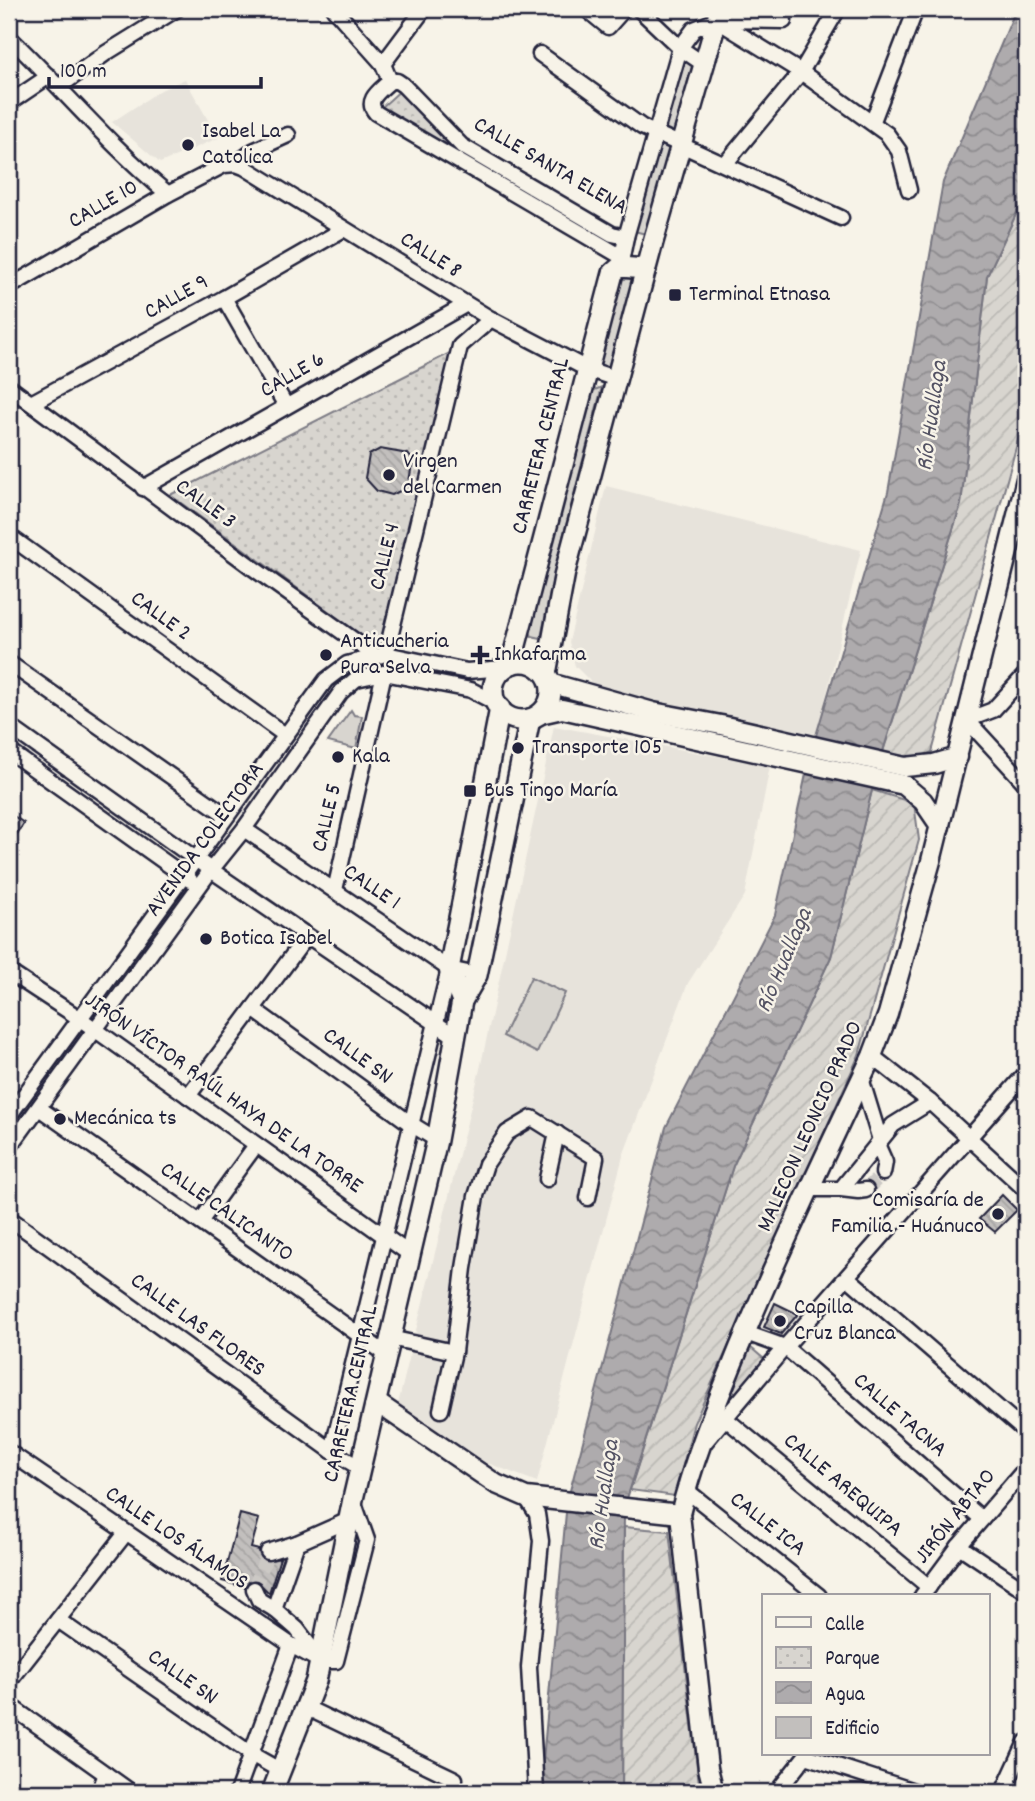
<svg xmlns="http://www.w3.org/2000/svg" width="1035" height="1801" font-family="Dekko,sans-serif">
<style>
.built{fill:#e7e3db}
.grass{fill:#d8d5cf;stroke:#7d7c85;stroke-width:2}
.park{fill:url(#park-dots);stroke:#7d7c85;stroke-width:2}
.garden{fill:url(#garden-furrows);stroke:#7d7c85;stroke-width:2}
.water{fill:url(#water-waves);stroke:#76747f;stroke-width:2}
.building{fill:url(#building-back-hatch);stroke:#22223b;stroke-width:2}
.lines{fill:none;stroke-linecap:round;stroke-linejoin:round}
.minor-tunnel{stroke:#ccc9c5;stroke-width:14;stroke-dasharray:14 7;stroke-linecap:butt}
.minor-casing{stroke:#22223b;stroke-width:19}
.major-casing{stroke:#22223b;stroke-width:23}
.highway-casing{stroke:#22223b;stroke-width:24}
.minor{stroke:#f7f3e8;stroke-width:14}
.major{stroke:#f7f3e8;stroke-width:18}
.highway{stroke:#f7f3e8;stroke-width:19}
.poi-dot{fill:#22223b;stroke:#f7f3e8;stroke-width:2.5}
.labels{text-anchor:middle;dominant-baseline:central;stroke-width:5;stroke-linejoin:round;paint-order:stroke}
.poi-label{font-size:23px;fill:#22223b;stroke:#f7f3e8;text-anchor:start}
.street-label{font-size:23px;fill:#22223b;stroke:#f7f3e8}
.water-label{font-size:24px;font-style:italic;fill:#535263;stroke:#f7f3e8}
</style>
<defs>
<pattern id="park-dots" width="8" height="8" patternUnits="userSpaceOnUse" patternTransform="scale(1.75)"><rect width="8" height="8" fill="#d8d5cf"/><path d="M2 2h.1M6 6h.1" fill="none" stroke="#b9b7b3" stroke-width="1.8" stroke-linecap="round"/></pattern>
<pattern id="garden-furrows" width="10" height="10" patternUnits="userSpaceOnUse" patternTransform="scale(1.75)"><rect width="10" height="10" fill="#d8d5cf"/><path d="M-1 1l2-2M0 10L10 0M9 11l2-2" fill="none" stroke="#b9b7b3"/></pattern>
<pattern id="water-waves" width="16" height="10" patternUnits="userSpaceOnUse" patternTransform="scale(1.75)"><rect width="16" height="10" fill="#aeabad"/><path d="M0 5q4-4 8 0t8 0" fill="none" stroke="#8d8b8e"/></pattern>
<pattern id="building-back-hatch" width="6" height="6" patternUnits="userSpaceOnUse" patternTransform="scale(1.75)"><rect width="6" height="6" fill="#c2bfbd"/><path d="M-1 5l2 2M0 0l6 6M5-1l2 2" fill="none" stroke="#a6a4a3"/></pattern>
</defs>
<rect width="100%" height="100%" fill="#f7f3e8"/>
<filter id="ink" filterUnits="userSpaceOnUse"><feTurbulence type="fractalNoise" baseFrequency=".0143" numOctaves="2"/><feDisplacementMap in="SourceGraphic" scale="14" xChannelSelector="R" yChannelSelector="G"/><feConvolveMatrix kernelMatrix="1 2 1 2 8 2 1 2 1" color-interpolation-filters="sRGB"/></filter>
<g filter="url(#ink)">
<g class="built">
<path d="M185,79L218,138L160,163L112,122L161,90Z"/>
<path d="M606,486L861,550L817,734L632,700L599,690L575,666L569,642Z"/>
<path d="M554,726L770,766L745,895L688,983L623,1156L537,1482L485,1462L398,1404L480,1069Z"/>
</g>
<g class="grass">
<path d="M683,57L693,63L672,137L661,130Z"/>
<path d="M658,143L670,148L646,234L634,231Z"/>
<path d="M624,276L634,278L608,368L599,364L621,278Z"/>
<path d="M602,387L555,568L541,638L532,636L528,629L592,391Z"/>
<path d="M351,710L354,715L362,716L356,749L328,742Z"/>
<path d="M531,977L565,993L537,1053L503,1036Z"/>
</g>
<g class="park">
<path d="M403,88L454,148L443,144L382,107Z"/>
<path d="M452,352L379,648L170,495Z"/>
</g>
<g class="garden">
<path d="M1026,193V411L932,752L911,761L882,755L961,504L987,276Z"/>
<path d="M872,790L914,803L919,840L859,1055L694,1423L675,1496L630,1490L733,1166L831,957Z"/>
<path d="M750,1347L764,1359L727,1405Z"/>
<path d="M624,1527L669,1531L700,1792H622Z"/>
</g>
<path class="water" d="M1016,9H1026V193L987,276L961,504L877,770L831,957L733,1166L624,1508L622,1792H540L567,1502L666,1127L775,915L810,756L888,492L943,182Z"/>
<g class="building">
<path d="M380,449L408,454L415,463L411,470L408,487L392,495L377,491L365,478L369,455Z"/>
<path d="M9,813L24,823L9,847Z"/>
<path d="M1002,1195L1017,1210L995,1232L979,1219Z"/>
<path d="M775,1303L798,1314L781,1334L764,1327Z"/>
<path d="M240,1514L259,1519L251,1548L259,1550L261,1559L267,1561L280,1558L269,1593L256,1580L249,1581L245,1587L222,1581Z"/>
</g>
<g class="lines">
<g class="minor-tunnel">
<path d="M784,21L788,9"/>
<path d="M866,1190L883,1173"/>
<path d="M254,1589L268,1552"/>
</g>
<g class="minor-casing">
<g id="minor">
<path d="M334,9L383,64L390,81"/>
<path d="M586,9L608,27L624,9"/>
<path d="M639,9L680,48L705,65"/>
<path d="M718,21L801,72L887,134L899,151L909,190"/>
<path d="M9,37C63,89 110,146 168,194"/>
<path d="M540,54L642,127L841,218"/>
<path d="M383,64L424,9"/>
<path d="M390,81C381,90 364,100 376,113L622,257"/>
<path d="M390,81H397L403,85L462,146L612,234L626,237"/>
<path d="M60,86L106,53L177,9"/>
<path d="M9,103L49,76"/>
<path d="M873,121L916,9"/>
<path d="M236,164L253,151L288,135"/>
<path d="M725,164L801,72L838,9"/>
<path d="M620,267L626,237L680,48L694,29L717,20L784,21"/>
<path d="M9,287L168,194L224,165L236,164L244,167L491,319L587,369L617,379"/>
<path d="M224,298L286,406"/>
<path d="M9,387L253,568L376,656"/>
<path d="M31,403L224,298L344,229"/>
<path d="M143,488L465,305"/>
<path d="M9,536L285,735"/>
<path d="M386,654L460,346L491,319"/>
<path d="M9,663L226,815"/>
<path d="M1026,674L993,710L967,720L1026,784"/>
<path d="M9,726L211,870L456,1037"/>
<path d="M9,751L190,880"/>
<path d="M244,829L449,969L477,975"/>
<path d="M335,890L384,673"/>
<path d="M9,972L79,1018L411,1255"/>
<path d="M253,1009L411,1124L437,1140"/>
<path d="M872,1056L930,1102L1026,1190"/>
<path d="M861,1078L880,1140"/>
<path d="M188,1096L307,936"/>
<path d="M39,1108L386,1354"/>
<path d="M9,1116L326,680L347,664L386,654L467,671L505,668"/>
<path d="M877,1144L885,1162L883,1173"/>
<path d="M9,1148L211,870L244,829L341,692L356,679L384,673L471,690L496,703"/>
<path d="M547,1179L557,1133"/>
<path d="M810,1189H841L893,1125L930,1102"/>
<path d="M841,1189L858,1191L866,1190"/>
<path d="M9,1218L332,1451L360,1468"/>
<path d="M200,1222L256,1145"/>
<path d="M847,1277L1026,1432"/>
<path d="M746,1333L785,1347L982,1519"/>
<path d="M390,1338L454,1352"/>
<path d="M441,1410L454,1352L464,1268L476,1196L486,1164L507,1133L532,1118L596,1158L588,1198"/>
<path d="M726,1419L929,1587"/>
<path d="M705,1442L785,1347L1026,1073"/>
<path d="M332,1451L449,969"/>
<path d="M9,1452L291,1645L320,1661H336L367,1540L353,1500"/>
<path d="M686,1490L819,1596"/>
<path d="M526,1497L537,1514L541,1541L529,1667L536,1792"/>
<path d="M959,1546L1026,1591"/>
<path d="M268,1552L297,1543"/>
<path d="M254,1589L259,1600L274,1609"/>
<path d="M922,1596L959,1546L1026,1468"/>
<path d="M58,1620L251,1754L281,1771"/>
<path d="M318,1657L297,1629L274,1609L297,1543L349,1520"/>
<path d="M9,1682L126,1533"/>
<path d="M9,1705L131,1792"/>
<path d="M307,1708L455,1779"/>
<path d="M806,1756L917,1792"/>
<path d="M99,1792L106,1774"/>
<path d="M237,1792L291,1645"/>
<path d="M777,1792L807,1754"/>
<path d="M1003,1792L1026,1742"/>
</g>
</g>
<g class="major-casing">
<g id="major">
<path d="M550,683L653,712L721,725L905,767L934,764L958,757"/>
<path d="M540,714L562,709L904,785L923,801L940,826"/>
<path d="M376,1402L496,1484L526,1497L680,1514"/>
<path d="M714,1792L708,1768L680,1514C694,1456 717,1403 739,1348C780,1250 826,1153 872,1056L888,1014L931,861L1026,479"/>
</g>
</g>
<g class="highway-casing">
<g id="highway">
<circle cx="522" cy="691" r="29"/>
<path d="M511,664L613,273L620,267L646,269"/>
<path d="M546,674L565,572L653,242L720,9"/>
<path d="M462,1001L449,969L500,708"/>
<path d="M272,1792L316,1681L353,1499L437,1140L462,1001L477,975L530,719"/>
</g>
</g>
<use href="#minor" class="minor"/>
<use href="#major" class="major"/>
<use href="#highway" class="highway"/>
</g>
</g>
<g class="poi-dot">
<circle cx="188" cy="145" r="7"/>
<rect x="668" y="288" width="14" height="14" rx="3.5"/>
<circle cx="389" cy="475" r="7"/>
<circle cx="326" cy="655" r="7"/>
<path d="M476.5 644.5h7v7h7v7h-7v7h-7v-7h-7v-7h7z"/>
<circle cx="518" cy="748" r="7"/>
<circle cx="338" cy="757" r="7"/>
<rect x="463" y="784" width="14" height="14" rx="3.5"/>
<circle cx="206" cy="939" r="7"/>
<circle cx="60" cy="1119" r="7"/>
<circle cx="998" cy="1214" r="7"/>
<circle cx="780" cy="1321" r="7"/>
</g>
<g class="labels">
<g class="poi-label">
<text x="202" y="132">Isabel La<tspan x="202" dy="26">Catolica</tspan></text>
<text x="689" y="295">Terminal Etnasa</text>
<text x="403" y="462">Virgen<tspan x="403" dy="26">del Carmen</tspan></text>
<text x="340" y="642">Anticucheria<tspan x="340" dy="26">Pura Selva</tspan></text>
<text x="494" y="655">Inkafarma</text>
<text x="532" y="748">Transporte 105</text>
<text x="352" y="757">Kala</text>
<text x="484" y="791">Bus Tingo María</text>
<text x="220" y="939">Botica Isabel</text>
<text x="74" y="1119">Mecánica ts</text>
<text x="984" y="1201" text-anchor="end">Comisaría de<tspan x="984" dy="26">Familia - Huánuco</tspan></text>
<text x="794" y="1308">Capilla<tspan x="794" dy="26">Cruz Blanca</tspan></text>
</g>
<g class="street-label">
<text transform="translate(550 167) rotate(30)">CALLE SANTA ELENA</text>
<text transform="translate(104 205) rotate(-30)">CALLE 10</text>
<text transform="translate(430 256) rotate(32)">CALLE 8</text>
<text transform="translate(177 298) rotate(-29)">CALLE 9</text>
<text transform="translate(293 376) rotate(-30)">CALLE 6</text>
<text transform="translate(542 446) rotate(-76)">CARRETERA CENTRAL</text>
<text transform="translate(205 505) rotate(36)">CALLE 3</text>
<text transform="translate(386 557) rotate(-76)">CALLE 4</text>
<text transform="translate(160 617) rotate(36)">CALLE 2</text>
<text transform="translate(328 818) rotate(-77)">CALLE 5</text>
<text transform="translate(206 840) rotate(-54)">AVENIDA COLECTORA</text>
<text transform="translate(371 888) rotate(34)">CALLE 1</text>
<text transform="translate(357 1057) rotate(36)">CALLE SN</text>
<text transform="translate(223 1094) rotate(35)">JIRÓN VÍCTOR RAÚL HAYA DE LA TORRE</text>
<text transform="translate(811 1127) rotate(-66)">MALECON LEONCIO PRADO</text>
<text transform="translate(226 1213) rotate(35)">CALLE CALICANTO</text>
<text transform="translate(197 1326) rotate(36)">CALLE LAS FLORES</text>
<text transform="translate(352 1394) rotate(-77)">CARRETERA CENTRAL</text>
<text transform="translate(899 1416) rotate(41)">CALLE TACNA</text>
<text transform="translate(842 1486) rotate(40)">CALLE AREQUIPA</text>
<text transform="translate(956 1517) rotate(-51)">JIRÓN ABTAO</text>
<text transform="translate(767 1525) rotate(38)">CALLE ICA</text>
<text transform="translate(176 1539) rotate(34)">CALLE LOS ÁLAMOS</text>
<text transform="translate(182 1678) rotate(35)">CALLE SN</text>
</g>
<g class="water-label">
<text transform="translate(933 416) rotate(-82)">Río Huallaga</text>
<text transform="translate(785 961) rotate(-67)">Río Huallaga</text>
<text transform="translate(605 1495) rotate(-82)">Río Huallaga</text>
</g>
</g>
<rect width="1035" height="1801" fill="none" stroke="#f7f3e8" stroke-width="35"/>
<rect x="18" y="18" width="1000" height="1766" fill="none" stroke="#22223b" stroke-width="2.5" filter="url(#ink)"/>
<rect x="762" y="1594" width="228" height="161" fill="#f7f3e8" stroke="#a29fa3" stroke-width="2"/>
<rect x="776" y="1617" width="35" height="10" fill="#f7f3e8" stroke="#a29fa3" stroke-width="2"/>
<text x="825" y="1630" font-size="21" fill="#22223b">Calle</text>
<rect x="776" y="1647" width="35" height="21" fill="url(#park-dots)" stroke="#a29fa3" stroke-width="2"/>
<text x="825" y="1664" font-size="21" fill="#22223b">Parque</text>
<rect x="776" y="1682" width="35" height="21" fill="url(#water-waves)" stroke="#a29fa3" stroke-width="2"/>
<text x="825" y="1700" font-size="21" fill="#22223b">Agua</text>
<rect x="776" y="1717" width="35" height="21" fill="#c2bfbd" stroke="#a29fa3" stroke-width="2"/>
<text x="825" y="1734" font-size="21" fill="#22223b">Edificio</text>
<path d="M49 77v10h212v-10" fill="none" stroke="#22223b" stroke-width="3.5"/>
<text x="60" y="77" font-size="21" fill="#22223b" stroke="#f7f3e8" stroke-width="5" paint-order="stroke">100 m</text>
</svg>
